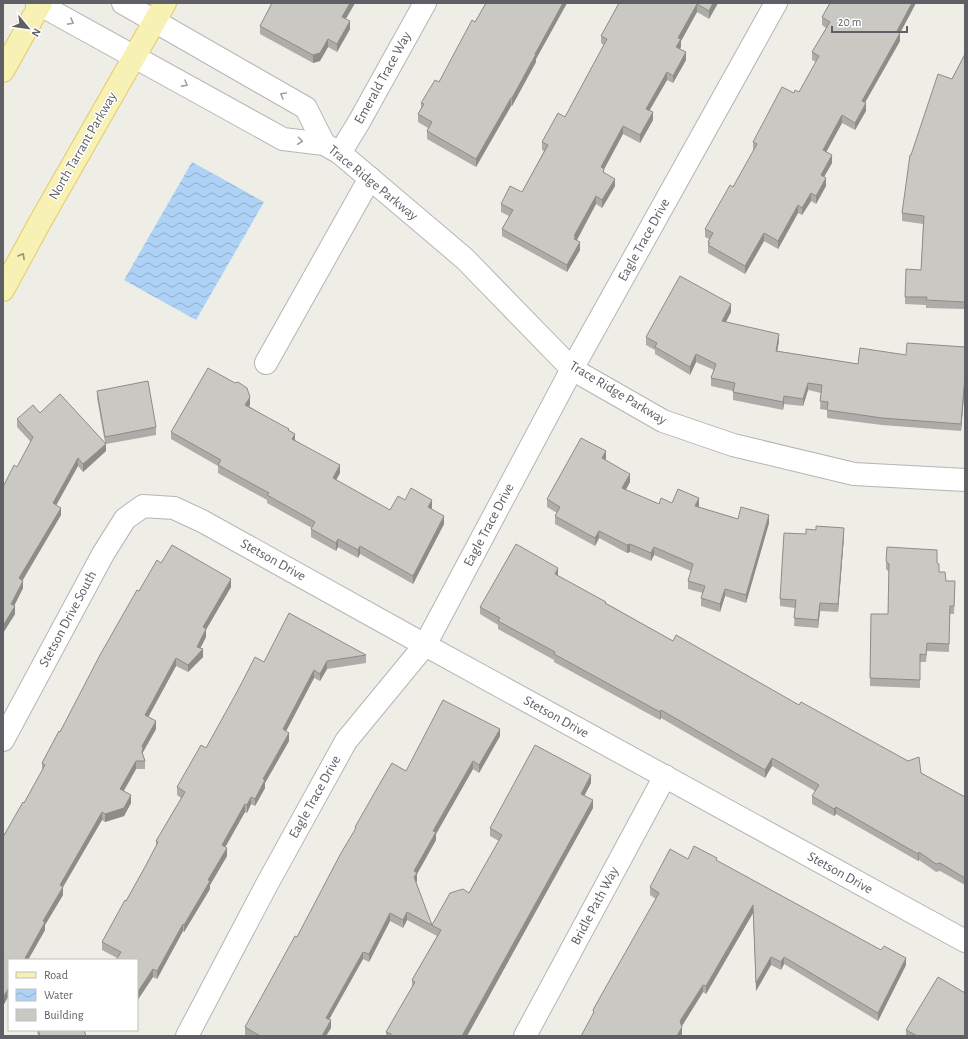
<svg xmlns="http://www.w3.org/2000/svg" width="968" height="1039" font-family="'Alegreya Sans',sans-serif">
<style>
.water{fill:url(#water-waves)}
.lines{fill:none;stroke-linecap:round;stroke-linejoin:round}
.minor-casing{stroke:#b3b5b9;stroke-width:24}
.major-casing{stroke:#e3ca6b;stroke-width:24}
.minor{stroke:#fff;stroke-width:22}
.major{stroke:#f7f1b3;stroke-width:22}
.wall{fill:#aeaca8}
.shaded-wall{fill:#8d8c88}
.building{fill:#cac8c3;stroke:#8d8c88}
.oneway{stroke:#9ea0a3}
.oneway2{stroke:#949380}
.labels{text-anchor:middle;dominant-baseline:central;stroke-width:3;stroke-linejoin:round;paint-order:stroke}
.street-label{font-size:14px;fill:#5e6065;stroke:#fff}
</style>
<defs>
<pattern id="water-waves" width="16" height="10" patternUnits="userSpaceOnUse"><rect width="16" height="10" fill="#aed2f6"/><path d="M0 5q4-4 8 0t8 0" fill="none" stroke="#91aecb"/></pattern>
</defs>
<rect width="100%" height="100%" fill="#eeede6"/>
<path class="water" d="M192,162L264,202L196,320L124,280Z"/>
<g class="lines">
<g class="minor-casing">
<g id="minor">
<path d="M37,3L283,139L324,144L340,153L465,259L572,369L663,421L733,445L854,474L965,480"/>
<path d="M123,3L306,108L324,144"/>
<path d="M340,153L359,122L425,3"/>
<path d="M266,363L370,178"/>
<path d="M3,740L103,554L125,519L143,506L174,508L202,521L425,645L965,941"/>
<path d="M187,1036L266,886L346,741L425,645L572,369L776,3"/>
<path d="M525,1036L665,776"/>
</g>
</g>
<g class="major-casing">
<g id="major">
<path d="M3,71L41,3"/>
<path d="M3,290L40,222L165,3"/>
</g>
</g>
<use href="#minor" class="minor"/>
<use href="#major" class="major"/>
</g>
<g class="wall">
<path d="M272,3H355L346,19L350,29L337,52L328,47L320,61L313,63L260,34V26Z"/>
<path d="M486,3H567L536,59V62L512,106H511L476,167L427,139V131L428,128L418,122V114L421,108V103L439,82L475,22Z"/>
<path d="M619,3H718L709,19L697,12L681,41V47L680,48L686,60L673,83L667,80L650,110L653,120L640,143L623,134L604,169V172L615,186L602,208L596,204L576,240L580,250L567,272L502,236V229L509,216L501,212V204L522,192L544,151L542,150V142L565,117L604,45L601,43V36Z"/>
<path d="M830,3H916L900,33V41L865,102L866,111L855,130L842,123L826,152L832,163L824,177L826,186L816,204L811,201L802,215L798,213L778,249L764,241L745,274L708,253V242L709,239L705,237V229L733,187L754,150H753V142L794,93L799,92L816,62L812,60V52L826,28L822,25V17Z"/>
<path d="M965,54V309L926,308V305L905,304V297L921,270L923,224L902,221V213L911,155Z"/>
<path d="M731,312L726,322L779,341L777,351L858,364L906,355L965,347V383L961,431L882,425L827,418V410L820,409L821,393L808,390L803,406L784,404L783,410L733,400V391L711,386V378L714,370L696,362L690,375L655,354V350L646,345V337Z"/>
<path d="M97,391L156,427V435L106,444V451L83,472L78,466L56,505L61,515L23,580V588L14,606L15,614L3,633L17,467L31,442L17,427V419L105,443L97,398Z"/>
<path d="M250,405L249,406L289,431L295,440L340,473L336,480L390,510L405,500L432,508V509L444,524L413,584L360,554L358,558L338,547L336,551L311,537V529L312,528L267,503V500L218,473V466L171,439V432Z"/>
<path d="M606,459L605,460L630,482L626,490L659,504L672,503L699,506L698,507L738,519L769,523L746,603L725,596L720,612L701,606V598L703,593L688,589V581L691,571L654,555L651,561L630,552L627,553L599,538L595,546L555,524V516L557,513L547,507V499Z"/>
<path d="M806,534L844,536L838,612L820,611L818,628L794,626L795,608L780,606V599Z"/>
<path d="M886,561L937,563L939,572L946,581L955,589L954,614H950L949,652L927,651L926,662H920V688L870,686L871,614H888L889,572L886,569Z"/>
<path d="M161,563L231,587L206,629V637L200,648L203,657L188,672L176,666L148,717L156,729L143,752V756L145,761V769H136L124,791L131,803L124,816L105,822L102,820L63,887V895L45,925V930L28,960H9V995L3,1006V837L24,803L42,771V763L60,732L139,591Z"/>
<path d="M558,576L673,641L799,705L965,797V885L940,871L936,872L919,860L918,861L836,814L834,816L812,804V796L815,791L772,766L765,778L661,718L660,720L554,662V660L498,629V625L480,614V607Z"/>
<path d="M366,655V663L327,669L320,681L314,678L286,731L289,741L265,783V788L255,806L251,804L247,813L245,812L225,847L227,856L210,885V889L184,932L183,931L157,979L153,977L137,1001V960L117,958L102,950V942L126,901L145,867L156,847V841L181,798L177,795V787L206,748L264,662Z"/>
<path d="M500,736L479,773L473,769L436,834V840L417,874V881L416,882L432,925L469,893L499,841L490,836V828L591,783L584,796L593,808L467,1036H386V1032L412,987V980L437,936L407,920L403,928L390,921L369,962L363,959L329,1019L331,1028L326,1036H247L245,1035V1027L297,937L355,830V827L406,771Z"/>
<path d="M688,859L717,861L906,965L878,1021L784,964L781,970L771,965L756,991L753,913L706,994L703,992L682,1026V1034L593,1013V1010L656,899L650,895V887Z"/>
<path d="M37,1030H84L86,1036H38Z"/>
<path d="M906,1030L965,1036H906Z"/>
</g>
<g class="shaded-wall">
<path d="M350,3H355L342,25V17Z"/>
<path d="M563,3H567L536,59V62L512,106V98L535,54Z"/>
<path d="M713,3H718L709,19V11Z"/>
<path d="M912,3H916L900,33V41L862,108V101L897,31Z"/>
<path d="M697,4V12L681,41V47L676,54V47L678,38Z"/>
<path d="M350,21V29L337,52V44Z"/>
<path d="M328,39V47L320,61L313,63V55Z"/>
<path d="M686,52V60L673,83V76Z"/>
<path d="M667,72V80L646,116V109Z"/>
<path d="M511,98V106L476,167V159Z"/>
<path d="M866,103V111L855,130V123Z"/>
<path d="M653,112V120L640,143V135Z"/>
<path d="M842,115V123L823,158V150Z"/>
<path d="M623,126V134L601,175V167Z"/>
<path d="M832,155V163L821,182V175Z"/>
<path d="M826,178V186L816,204V196Z"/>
<path d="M615,179V186L602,208V200Z"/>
<path d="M811,193V201L802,215V208Z"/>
<path d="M596,196V204L576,242L574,247V236Z"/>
<path d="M798,205V213L778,249V241Z"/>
<path d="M764,233V241L745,274V266Z"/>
<path d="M580,242V250L567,272V265Z"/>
<path d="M731,304V312L722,329V321Z"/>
<path d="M779,334V341L776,358V351Z"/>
<path d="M696,354V362L690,375V367Z"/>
<path d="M965,376V383L961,431V424Z"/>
<path d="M808,383V390L803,406V399Z"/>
<path d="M784,396V404L783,410V402Z"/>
<path d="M250,397V405L245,412V405Z"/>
<path d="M295,434V442L292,439Z"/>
<path d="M106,444V451L83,472V464Z"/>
<path d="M606,451V459L602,466V458Z"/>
<path d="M78,458V466L53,511V503Z"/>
<path d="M340,465V473L333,486V478Z"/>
<path d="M630,474V482L622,496V488Z"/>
<path d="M699,498V506L695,514V506Z"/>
<path d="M432,500V508L428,515V507Z"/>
<path d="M61,508V515L19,586V578Z"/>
<path d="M769,515V523L746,603V595Z"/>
<path d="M444,516V524L413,584V576Z"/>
<path d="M844,528V536L838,612V604Z"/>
<path d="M599,531V538L595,546V538Z"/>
<path d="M338,539V547L336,551V543Z"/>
<path d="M630,544V552L627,553V545Z"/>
<path d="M360,546V554L358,558V550Z"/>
<path d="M654,547V555L651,561V553Z"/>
<path d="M558,568V576L555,574Z"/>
<path d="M231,579V587L203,635V627Z"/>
<path d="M23,581V588L11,612V604Z"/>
<path d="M725,589V596L720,612V604Z"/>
<path d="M820,603V611L818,628V620Z"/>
<path d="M15,606V614L3,633V626Z"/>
<path d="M206,629V637L197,655V647Z"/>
<path d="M203,649V657L188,672V665Z"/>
<path d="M176,658V666L145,723V715Z"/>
<path d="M327,661V669L320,681V674Z"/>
<path d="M314,670V678L283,737V729Z"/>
<path d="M661,710V718L660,720V712Z"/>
<path d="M156,721V729L143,752V756L142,752V746Z"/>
<path d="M500,729V736L479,773V765Z"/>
<path d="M289,733V741L265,783V788L255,806V799L263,779Z"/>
<path d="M772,758V766L765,778V770Z"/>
<path d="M136,761V769L120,797V789Z"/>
<path d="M473,761V769L436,834V840L417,874V881L414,885V871L433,831Z"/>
<path d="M591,775V783L581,802V794Z"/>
<path d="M131,795V803L124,816L105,822V814Z"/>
<path d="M251,797V804L247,813V805Z"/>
<path d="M593,800V808L467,1036H462Z"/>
<path d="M245,804V812L222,853V845Z"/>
<path d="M836,807V814L834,816V809Z"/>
<path d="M102,812V820L63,887V895L45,925V930L28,960H24L43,921L60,885Z"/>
<path d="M227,848V856L210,885V889L184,932V925L208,880Z"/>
<path d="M919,852V860L918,861V854Z"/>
<path d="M753,905V913L706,994V986Z"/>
<path d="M407,912V920L403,928V920Z"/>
<path d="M390,913V921L369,962V954Z"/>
<path d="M183,924V931L157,979V971Z"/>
<path d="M363,952V959L326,1025V1018Z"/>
<path d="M771,957V965L756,991V983Z"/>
<path d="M784,957V964L781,970V962Z"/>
<path d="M906,958V965L878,1021V1013Z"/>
<path d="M153,969V977L137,1001V993Z"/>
<path d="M703,985V992L680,1029V1021Z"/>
<path d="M9,987V995L3,1006V998Z"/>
<path d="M331,1020V1028L326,1036H322Z"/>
<path d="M682,1027V1034L681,1036H677Z"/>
</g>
<g class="building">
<path d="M272,3H350L342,17L350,21L337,44L328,39L320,53L313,55L260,26Z"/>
<path d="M486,3H563L535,54H536L512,98H511L476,159L427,131L432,122L418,114L424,104L421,103L435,80L439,82L472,20L475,22Z"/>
<path d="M619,3H713L709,11L697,4L678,38L681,39L676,47L686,52L673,76L667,72L646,109L653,112L640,135L623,126L601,167L604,169L603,172L615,179L602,200L596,196L574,236H576L574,239L580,242L567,265L502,229L513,210L501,204L510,186L522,192L548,145L542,142L558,113L565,117L607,39L601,36Z"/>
<path d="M830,3H912L897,31L900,33L862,101L866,103L855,123L842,115L823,150L832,155L821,175L826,178L816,196L811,193L802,208L798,205L778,241L764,233L745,266L708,245L710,243L708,242L713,233L705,229L730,185L733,187L757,144L753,142L782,87L794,93L795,90L799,92L819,56L812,52L830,22L822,17Z"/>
<path d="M965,54V302L926,300L927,297H905L906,269L921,270L924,216L902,213L910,155H911L938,74L952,79Z"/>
<path d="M680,276L731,304L722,321L779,334L776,351L858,364L860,348L906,355L907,343L965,347V376L961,424L882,418L827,410L828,402L820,401L822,385L808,383L803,399L784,396L783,402L733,392L735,383L711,378L716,364L696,354L690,367L655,347L657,343L646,337Z"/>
<path d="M208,368L235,383L238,382L247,388L250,397L245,405L289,429L288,430L295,434L292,439L340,465L333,478L390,510L398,496L405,500L411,488L432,500L428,507L444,516L413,576L360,546L358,550L338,539L336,543L311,529L315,522L267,495L269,493L218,465L221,460L171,432Z"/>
<path d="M148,381L156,427L105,437L97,391Z"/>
<path d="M60,394L106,444L83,464L78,458L53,503L61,508L19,578L23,581L11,604L15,606L3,626V487L14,465L17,467L33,437L17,419L33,405L40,413Z"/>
<path d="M581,438L606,451L602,458L630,474L622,488L659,504L661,498L672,503L678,489L699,498L695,506L738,519L741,507L769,515L746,595L725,589L720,604L701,598L705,586L688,581L693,564L654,547L651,553L630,544L627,545L599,531L595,538L555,516L560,507L547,499Z"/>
<path d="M816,526L844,528L838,604L820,603L818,620L794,618L796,600L780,599L784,533L806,534V529L816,530Z"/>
<path d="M516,544L558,568L555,574L606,602L605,603L673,641L676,635L799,705L801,702L908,761L919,757L921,773L965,797V878L940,863L936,864L919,852L918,854L836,807L834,809L812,796L819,785L772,758L765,770L661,710L660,712L554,654L555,652L498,621L500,618L480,607Z"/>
<path d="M172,545L231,579L203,627L206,629L197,647L203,649L188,665L176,658L145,715L156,721L142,746L143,748L142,752L145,761H136L120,789L131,795L124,808L105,814L102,812L60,885L63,887L43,921L45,922L24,960H9V987L3,998V837L23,802L24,803L45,765L42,763L59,731L60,732L100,655L137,590L139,591L157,560L161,563Z"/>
<path d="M887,547L937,550V563L939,564V572H945L946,581H955L954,606H950L949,644L927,643L926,655L920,654V680L870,678L871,614H888L889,564L886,561Z"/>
<path d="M289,613L366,655L327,661L320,674L314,670L283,729L289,733L263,779L265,780L255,799L251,797L247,805L245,804L222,845L227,848L208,880L210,881L184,925L183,924L157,971L153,969L137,993V960H116L121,952L102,942L125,900L126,901L145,867L158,842L156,841L185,792L177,787L201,745L206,748L238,690L255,657L264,662Z"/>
<path d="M443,700L500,729L479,765L473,761L433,831L436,832L414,871L417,873L414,877L432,925L450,893L463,889L469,893L502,835L490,828L535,745L591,775L581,794L593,800L462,1036H391V1034L386,1032L415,982L412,980L441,930L407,912L403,920L390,913L369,954L363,952L326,1018L331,1020L322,1036H260L245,1027L295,936L297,937L341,853L356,828L355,827L379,785L392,763L406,771Z"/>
<path d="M694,846L717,858L716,860L881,950L884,946L906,958L878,1013L784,957L781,962L771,957L756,983L753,905L706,986L703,985L680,1021L682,1027L677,1036H581L594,1012L593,1010L603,992L659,893L650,887L670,849L688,859Z"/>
<path d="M938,977L965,993V1036H917L906,1030Z"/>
<path d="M38,1030H84L86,1036H40Z"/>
</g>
<defs><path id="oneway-chevron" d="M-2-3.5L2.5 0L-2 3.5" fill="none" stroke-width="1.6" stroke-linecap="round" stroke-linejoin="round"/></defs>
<g class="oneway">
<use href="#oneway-chevron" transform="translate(71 22) rotate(28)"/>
<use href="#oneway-chevron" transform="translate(185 84) rotate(29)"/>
<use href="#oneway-chevron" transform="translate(283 95) rotate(-150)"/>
<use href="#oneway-chevron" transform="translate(300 141) rotate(7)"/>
</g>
<use class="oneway2" href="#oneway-chevron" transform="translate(22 256) rotate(-61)"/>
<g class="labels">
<g class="street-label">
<text transform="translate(383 78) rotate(-61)">Emerald Trace Way</text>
<text transform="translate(83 146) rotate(-60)">North Tarrant Parkway</text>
<text transform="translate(373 183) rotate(39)">Trace Ridge Parkway</text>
<text transform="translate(644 240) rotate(-61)">Eagle Trace Drive</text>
<text transform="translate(618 393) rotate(31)">Trace Ridge Parkway</text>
<text transform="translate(489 525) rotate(-62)">Eagle Trace Drive</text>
<text transform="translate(273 560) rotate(29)">Stetson Drive</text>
<text transform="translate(68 619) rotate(-62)">Stetson Drive South</text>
<text transform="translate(556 717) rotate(29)">Stetson Drive</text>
<text transform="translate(315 797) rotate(-61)">Eagle Trace Drive</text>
<text transform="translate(840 873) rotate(29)">Stetson Drive</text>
<text transform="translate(595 906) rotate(-62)">Bridle Path Way</text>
</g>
</g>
<rect width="968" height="1039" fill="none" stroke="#5e6065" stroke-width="8"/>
<rect x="8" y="959" width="130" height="72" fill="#ffffff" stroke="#bfbfc1"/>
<rect x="16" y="972" width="20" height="6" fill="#f7f1b3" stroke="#bfbfc1"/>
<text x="44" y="979" font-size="12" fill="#5e6065">Road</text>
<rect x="16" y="989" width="20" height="12" fill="url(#water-waves)" stroke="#bfbfc1"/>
<text x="44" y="999" font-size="12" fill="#5e6065">Water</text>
<rect x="16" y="1009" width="20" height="12" fill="#cac8c3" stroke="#bfbfc1"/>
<text x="44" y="1019" font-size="12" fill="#5e6065">Building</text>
<g transform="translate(28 28) rotate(119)" stroke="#ffffff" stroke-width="3" paint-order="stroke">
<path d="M0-3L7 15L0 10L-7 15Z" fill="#5e6065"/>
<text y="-6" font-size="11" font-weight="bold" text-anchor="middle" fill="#5e6065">N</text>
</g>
<path d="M832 26v6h75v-6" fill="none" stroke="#5e6065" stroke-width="2"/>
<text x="838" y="26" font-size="12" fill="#5e6065" stroke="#ffffff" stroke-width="3" paint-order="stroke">20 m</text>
</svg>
